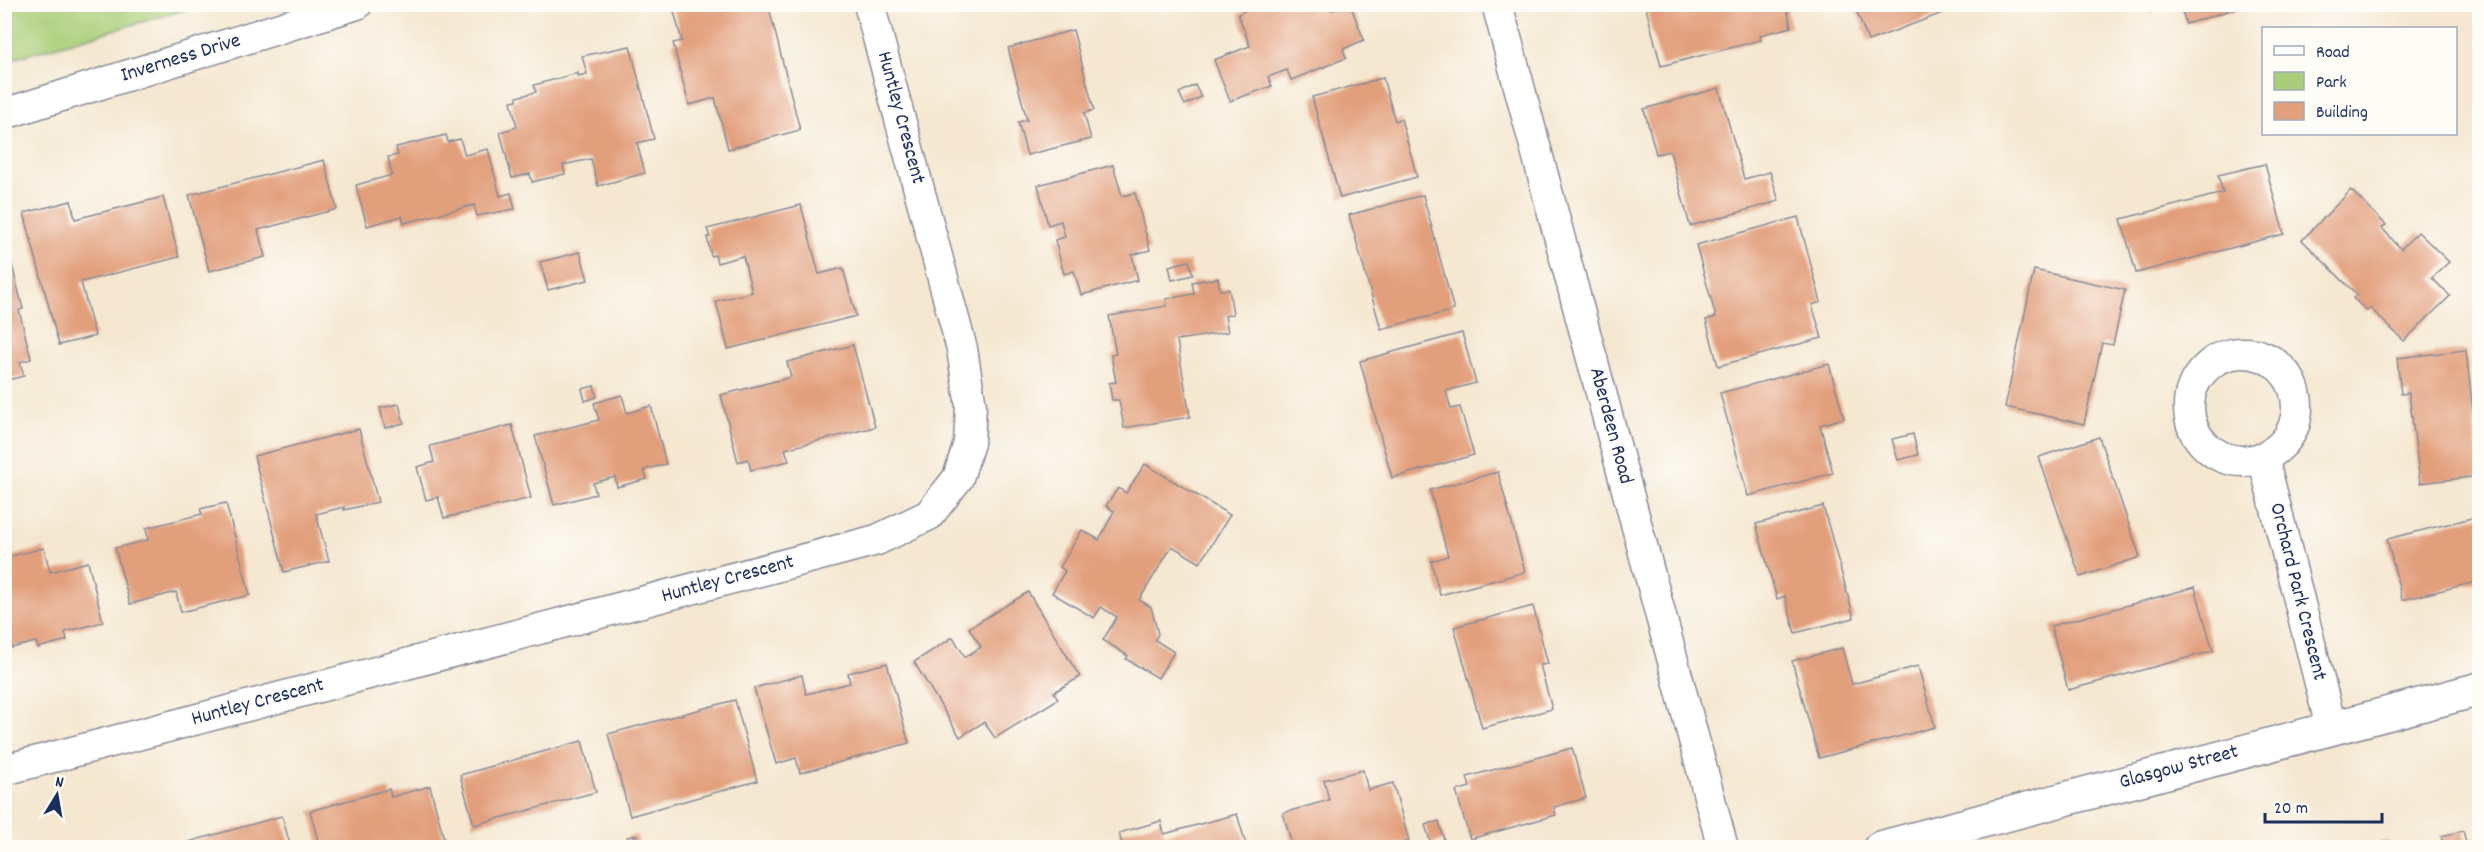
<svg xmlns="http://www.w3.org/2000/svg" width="2484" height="852" font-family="Dekko,sans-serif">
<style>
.green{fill:#aace78;stroke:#627e6b;stroke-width:1.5}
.building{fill:#e29f7c}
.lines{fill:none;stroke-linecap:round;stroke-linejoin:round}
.minor-casing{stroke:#888b97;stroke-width:33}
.tertiary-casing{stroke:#888b97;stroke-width:36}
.minor{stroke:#fff;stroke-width:30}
.tertiary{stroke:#fff;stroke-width:33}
.labels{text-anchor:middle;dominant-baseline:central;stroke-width:4.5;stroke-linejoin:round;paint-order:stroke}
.street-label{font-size:21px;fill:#1b2f5e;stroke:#fdfcf7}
</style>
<rect width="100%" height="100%" fill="#fdfcf7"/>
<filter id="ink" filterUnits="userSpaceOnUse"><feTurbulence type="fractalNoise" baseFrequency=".0167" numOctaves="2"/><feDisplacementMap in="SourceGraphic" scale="12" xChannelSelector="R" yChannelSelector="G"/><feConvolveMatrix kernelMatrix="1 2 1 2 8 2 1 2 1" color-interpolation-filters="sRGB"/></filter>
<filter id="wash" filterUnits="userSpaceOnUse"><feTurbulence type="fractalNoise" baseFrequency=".008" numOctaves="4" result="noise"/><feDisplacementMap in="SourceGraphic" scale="24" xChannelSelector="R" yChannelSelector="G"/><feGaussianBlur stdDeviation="1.35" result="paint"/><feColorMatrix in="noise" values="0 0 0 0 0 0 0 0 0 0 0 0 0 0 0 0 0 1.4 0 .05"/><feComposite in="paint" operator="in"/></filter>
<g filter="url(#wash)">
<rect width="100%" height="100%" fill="#f5e7d0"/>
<path class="green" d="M5,4H202V5L5,61Z"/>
<g id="blocks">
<g class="building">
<path d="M672,4H768L800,130L728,149L715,98L689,105L673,43L682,41Z"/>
<path d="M1242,4H1330L1332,10L1350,4L1364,40L1343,49L1346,58L1291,80L1287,70L1268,77L1272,86L1230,101L1214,60L1250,46L1238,14L1244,11Z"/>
<path d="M1645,4H1786L1791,27L1760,35L1761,40L1661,66Z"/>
<path d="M1854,4H1964V5L1868,41Z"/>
<path d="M2148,4H2174V5L2150,12Z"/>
<path d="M2180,4H2247V5L2186,24Z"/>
<path d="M1073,30L1094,110L1084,113L1091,139L1027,155L1018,122L1027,120L1008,48Z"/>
<path d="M630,46L654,139L637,143L645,173L598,186L591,159L563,165L565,174L532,182L530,174L512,178L500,132L517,127L511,101L517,100V97L536,92L534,85L578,73V76L587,74L582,56Z"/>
<path d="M1383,78L1395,121L1401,119L1417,177L1340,198L1312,97Z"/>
<path d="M1195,85L1201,97L1185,105L1179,93Z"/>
<path d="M1719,88L1744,179L1770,172L1779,201L1690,226L1670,151L1656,154L1644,109Z"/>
<path d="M446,135L448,142L460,139L465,155L488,149L500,196L511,193L515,209L477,216L474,205L404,223L402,216L367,226L356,185L392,175L388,157L398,155L396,147Z"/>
<path d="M324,160L337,209L258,230L265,257L209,271L189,195Z"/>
<path d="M2265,164L2284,234L2136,273L2121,219L2223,193L2218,175Z"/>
<path d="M1113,165L1122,196L1135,193L1150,250L1132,255L1138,280L1081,295L1074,271L1064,274L1055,240L1065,237L1061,221L1048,225L1038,185Z"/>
<path d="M2351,190L2386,225L2382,228L2401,249L2418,232L2449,262L2432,278L2450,296L2404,341L2370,308L2367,311L2353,298L2357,295L2302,240Z"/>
<path d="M1423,195L1454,310L1381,329L1349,215Z"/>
<path d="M163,197L179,257L81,282L95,336L59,345L24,213L71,201L75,219Z"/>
<path d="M801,205L819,274L843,268L856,316L728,349L716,301L752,292L743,256L717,263L715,255L711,256L707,237H710L707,229Z"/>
<path d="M1798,217L1821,302L1812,305L1822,338L1718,366L1706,320L1716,317L1696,245Z"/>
<path d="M580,252L588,280L548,290L540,262Z"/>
<path d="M1189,261L1193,275L1172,280L1169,266Z"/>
<path d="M12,265L23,309L19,310L31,359L20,362L24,376L4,381V267Z"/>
<path d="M2034,270L2125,290L2113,345L2102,343L2084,424L2005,407Z"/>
<path d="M1218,278L1220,290L1229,289L1233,314L1225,316L1228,332L1177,340L1190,417L1124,428L1119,400H1112L1109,383L1116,382L1111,355L1116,354L1109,316L1167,306L1166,299L1194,294L1192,282Z"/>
<path d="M1462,333L1476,383L1446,391L1451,409L1460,407L1474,455L1392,478L1360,361Z"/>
<path d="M853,345L875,427L785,449L789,461L751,470L748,459L738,462L721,395L791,377L787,362Z"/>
<path d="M2466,350L2480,476L2420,483L2409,393L2401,394L2397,358Z"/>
<path d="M1829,364L1844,418L1820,425L1833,473L1748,496L1720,393Z"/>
<path d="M594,386L597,397L585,401L582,389Z"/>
<path d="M622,395L627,413L651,406L666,464L644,470L647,479L617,487L615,477L593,483L596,494L554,505L535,436L599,420L594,403Z"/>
<path d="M399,404L404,423L385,428L380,408Z"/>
<path d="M512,425L531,498L444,518L438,497L426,500L417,467L434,462L430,446Z"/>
<path d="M359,429L378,502L344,510V507L316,514L329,561L284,572L254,456Z"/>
<path d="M1913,434L1918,455L1898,460L1892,439Z"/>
<path d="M2099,437L2140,557L2080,577L2039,457Z"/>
<path d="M1145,464L1230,515L1200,563L1172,546L1139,600L1151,607L1158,634L1155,640L1174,652L1158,678L1126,659L1128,656L1103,640L1117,617L1101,607L1094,618L1052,593L1065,571L1060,567L1082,530L1099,540L1114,511L1106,506L1118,488L1126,493Z"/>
<path d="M1498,472L1525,572L1440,595L1431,561L1448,556L1430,490Z"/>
<path d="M226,503L250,595L181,612L176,592L130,604L115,548L148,540L146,528L202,514L200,509Z"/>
<path d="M1823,506L1854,618L1795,633L1785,596L1777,599L1756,524Z"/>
<path d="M2480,516V581L2402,600L2387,539Z"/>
<path d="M44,548L50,572L88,562L103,622L65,632L67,640L38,648L36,642L7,649L4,647V558Z"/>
<path d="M2195,587L2213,651L2068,690L2051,626Z"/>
<path d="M1028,592L1080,677L1054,692L1058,699L995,738L984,722L960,737L914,662L953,637L965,657L981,647L969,628Z"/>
<path d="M1533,606L1548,664L1540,665L1552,709L1482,728L1454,627Z"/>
<path d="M1842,648L1852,684L1918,666L1935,727L1819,758L1792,661Z"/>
<path d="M887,663L909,743L800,773L796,758L776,764L754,688L802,675L806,694L850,683L848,673Z"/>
<path d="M735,700L757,781L630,816L608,734Z"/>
<path d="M582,741L596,792L474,825L460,775Z"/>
<path d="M1572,748L1586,798L1554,807L1556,815L1470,839L1456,791L1470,787L1467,777Z"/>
<path d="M1363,770L1368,790L1393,783L1409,841L1383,848H1293L1283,813L1329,800L1324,780Z"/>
<path d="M430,786L444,839L415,848H320L310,811L389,789L391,797Z"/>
<path d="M1237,814L1247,848H1123L1119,833L1161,821L1164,834Z"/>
<path d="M282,816L291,848H170V847Z"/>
<path d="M1439,821L1444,840L1431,844L1425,825Z"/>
<path d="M2463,831L2466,842L2480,839V848H2444L2441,836Z"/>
<path d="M637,835L640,848H630L627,837Z"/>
<path d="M2388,841L2390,848H2367V847Z"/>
</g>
</g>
</g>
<g filter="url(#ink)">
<use href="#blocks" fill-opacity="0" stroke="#888b97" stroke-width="1.5"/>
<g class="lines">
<g class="minor-casing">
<g id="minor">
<path d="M1497,4L1723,848"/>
<path d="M4,114L357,4"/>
<circle cx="2243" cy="407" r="54"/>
<path d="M2263,457L2331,727"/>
<path d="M4,770L877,540L929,515L958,478L969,443L971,406L962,349L869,4"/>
</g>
</g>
<g class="tertiary-casing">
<path id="tertiary" d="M1880,848L2480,689"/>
</g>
<use href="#minor" class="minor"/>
<use href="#tertiary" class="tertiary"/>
</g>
</g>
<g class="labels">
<g class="street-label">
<text transform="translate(181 59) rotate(-17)">Inverness Drive</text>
<text transform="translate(900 118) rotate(75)">Huntley Crescent</text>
<text transform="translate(1610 426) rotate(75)">Aberdeen Road</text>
<text transform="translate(728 580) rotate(-15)">Huntley Crescent</text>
<text transform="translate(2297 592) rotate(76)">Orchard Park Crescent</text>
<text transform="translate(258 703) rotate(-15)">Huntley Crescent</text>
<text transform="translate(2179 768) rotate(-15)">Glasgow Street</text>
</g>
</g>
<rect width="2484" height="852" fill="none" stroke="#fdfcf7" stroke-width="24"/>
<rect x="2262" y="27" width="195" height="108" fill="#fdfcf7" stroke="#a3aaba" stroke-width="1.5"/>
<rect x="2274" y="46" width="30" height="9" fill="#ffffff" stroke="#a3aaba" stroke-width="1.5"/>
<text x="2316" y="57" font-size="18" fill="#1b2f5e">Road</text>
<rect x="2274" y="72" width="30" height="18" fill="#aace78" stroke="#a3aaba" stroke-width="1.5"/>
<text x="2316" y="87" font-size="18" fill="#1b2f5e">Park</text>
<rect x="2274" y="102" width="30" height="18" fill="#e29f7c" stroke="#a3aaba" stroke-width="1.5"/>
<text x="2316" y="117" font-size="18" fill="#1b2f5e">Building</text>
<g transform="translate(57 795) rotate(11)" stroke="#fdfcf7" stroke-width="4.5" paint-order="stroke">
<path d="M0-4.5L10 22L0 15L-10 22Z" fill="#1b2f5e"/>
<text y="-9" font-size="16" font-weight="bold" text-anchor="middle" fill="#1b2f5e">N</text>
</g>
<path d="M2265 813v9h117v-9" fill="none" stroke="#1b2f5e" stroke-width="3"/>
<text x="2274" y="813" font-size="18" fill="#1b2f5e" stroke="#fdfcf7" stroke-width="4.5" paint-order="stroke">20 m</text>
</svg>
